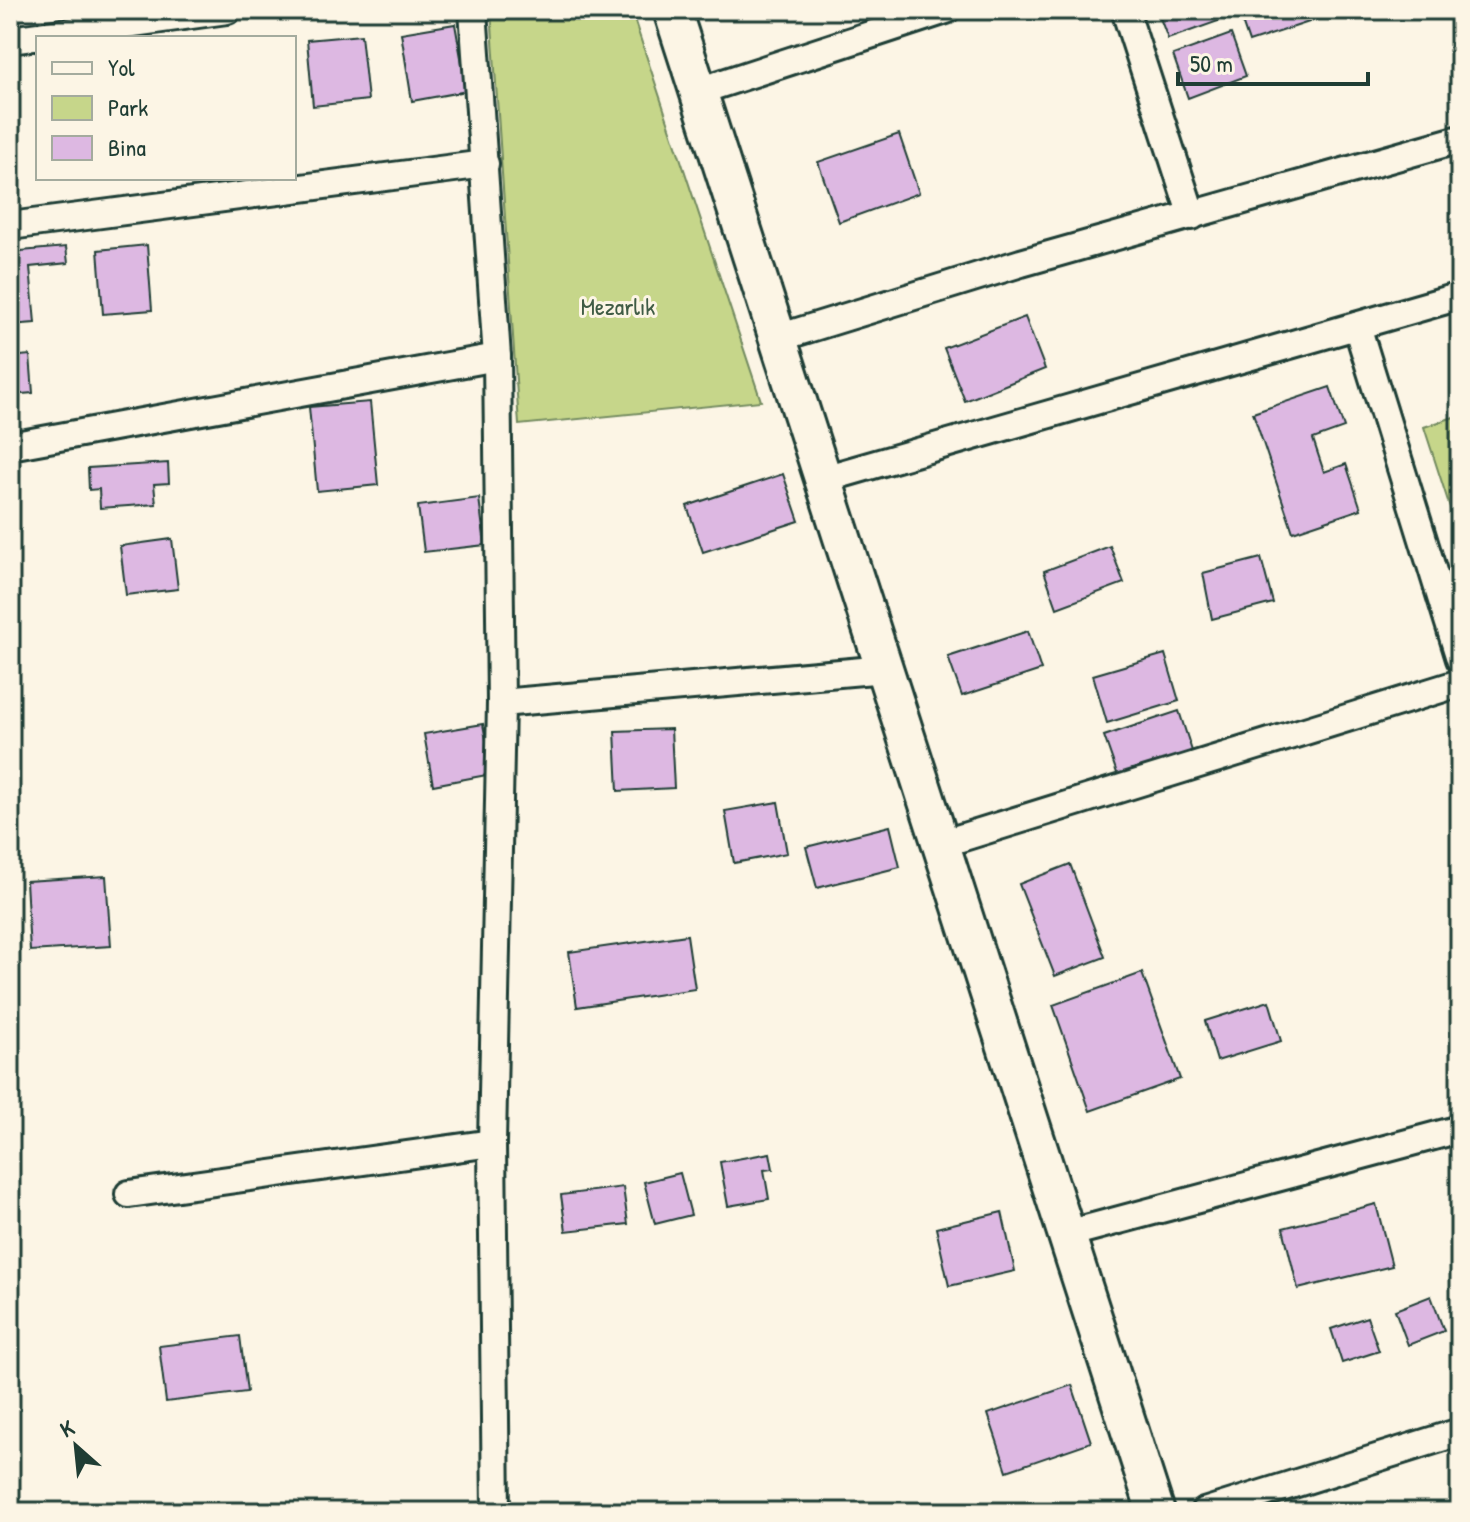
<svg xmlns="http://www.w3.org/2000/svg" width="1470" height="1522" font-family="'Patrick Hand',sans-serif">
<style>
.green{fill:#c6d68a;stroke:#728a5f;stroke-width:2}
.building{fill:#ddb8e2;stroke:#1f3d34;stroke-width:2}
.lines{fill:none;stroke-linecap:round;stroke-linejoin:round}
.street-casing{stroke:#1f3d34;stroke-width:32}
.secondary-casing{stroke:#1f3d34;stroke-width:42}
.street{stroke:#fcf5e5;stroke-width:26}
.secondary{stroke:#fcf5e5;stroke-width:36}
.labels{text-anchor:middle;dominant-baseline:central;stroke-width:6;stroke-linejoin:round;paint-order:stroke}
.park-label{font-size:24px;fill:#405c45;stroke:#fcf5e5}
</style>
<rect width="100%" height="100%" fill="#fcf5e5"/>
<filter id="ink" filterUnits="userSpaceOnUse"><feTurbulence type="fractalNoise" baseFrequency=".0125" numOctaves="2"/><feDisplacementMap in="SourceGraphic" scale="16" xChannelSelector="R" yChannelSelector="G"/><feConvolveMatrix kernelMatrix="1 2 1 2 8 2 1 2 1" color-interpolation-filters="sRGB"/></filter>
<g filter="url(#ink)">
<g class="green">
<path d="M491,10H631L761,401L519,425Z"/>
<path d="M1460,415V524L1456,526L1424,427Z"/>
</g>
<g class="building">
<path d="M1157,10H1221L1224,19L1168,39Z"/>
<path d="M1238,10H1305L1309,22L1249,42Z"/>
<path d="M455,24L467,91L412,101L401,33Z"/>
<path d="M1231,34L1246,76L1188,98L1173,55Z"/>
<path d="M361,35L368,100L313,106L307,40Z"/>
<path d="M899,134L919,193L839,222L818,162Z"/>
<path d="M147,245L152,310L103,314L98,250Z"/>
<path d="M66,247L68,263L30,267L35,323L10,325V252Z"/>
<path d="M1025,317L1045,369L965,401L944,348Z"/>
<path d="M30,355L33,393L10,395V357Z"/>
<path d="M1330,387L1344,428L1313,439L1324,472L1346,464L1361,509L1293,532L1253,413Z"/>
<path d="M370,402L378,485L317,491L309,407Z"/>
<path d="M168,463L169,483L154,484L156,504L100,508L99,489L89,490L88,468Z"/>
<path d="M783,474L799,521L703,552L687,506Z"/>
<path d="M479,498L485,545L424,552L418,506Z"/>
<path d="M172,539L178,589L126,595L120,546Z"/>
<path d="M1110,546L1124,583L1057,608L1044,571Z"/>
<path d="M1261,558L1273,603L1212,619L1203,573Z"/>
<path d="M1028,631L1041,670L962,696L948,657Z"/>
<path d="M1165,654L1179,701L1107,723L1093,675Z"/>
<path d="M1179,711L1192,751L1118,776L1104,736Z"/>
<path d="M483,724L492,774L433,785L424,734Z"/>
<path d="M671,729L674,788L618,791L615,731Z"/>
<path d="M778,802L787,853L734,863L725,811Z"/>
<path d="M890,826L900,867L817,888L806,847Z"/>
<path d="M1070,864L1105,957L1055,976L1019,884Z"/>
<path d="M106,876L111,946L30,951L26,881Z"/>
<path d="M687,935L695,989L577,1007L569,952Z"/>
<path d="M1142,973L1180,1079L1090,1111L1053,1005Z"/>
<path d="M1269,1001L1281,1041L1217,1061L1205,1021Z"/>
<path d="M770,1153L773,1169L764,1170L769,1199L728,1206L720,1162Z"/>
<path d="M680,1173L691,1215L655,1224L644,1182Z"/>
<path d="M623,1187L628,1224L566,1231L561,1195Z"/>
<path d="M1376,1204L1392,1266L1298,1289L1283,1228Z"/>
<path d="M1002,1212L1015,1271L949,1286L936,1228Z"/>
<path d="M1431,1296L1444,1331L1408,1345L1395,1310Z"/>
<path d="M1367,1317L1379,1351L1342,1363L1331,1329Z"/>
<path d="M240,1336L247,1392L166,1402L159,1346Z"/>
<path d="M1072,1385L1091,1442L1007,1471L988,1414Z"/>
</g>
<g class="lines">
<g class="street-casing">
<g id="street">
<path d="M473,10L497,357L501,703L492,1143L496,1512"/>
<path d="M1125,10L1192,216"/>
<path d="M10,40L227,10"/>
<path d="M699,91L946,10"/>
<path d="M10,226L485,164"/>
<path d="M1357,326L1460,659"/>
<path d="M778,338L1021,263L1460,139"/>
<path d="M10,446L497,357"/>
<path d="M824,479L1460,296"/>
<path d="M501,703L885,669"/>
<path d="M941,844L1460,683"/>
<path d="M129,1194L492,1143"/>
<path d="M1067,1234L1460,1129"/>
<path d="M1204,1512L1460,1432"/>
</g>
</g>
<g class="secondary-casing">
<path id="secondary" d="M672,10L1156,1512"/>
</g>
<use href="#street" class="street"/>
<use href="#secondary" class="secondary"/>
</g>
</g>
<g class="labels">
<g class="park-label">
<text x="618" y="306">Mezarlık</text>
</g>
</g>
<rect width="1470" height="1522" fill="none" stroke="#fcf5e5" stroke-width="40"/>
<rect x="20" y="20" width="1430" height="1482" fill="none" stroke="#1f3d34" stroke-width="3" filter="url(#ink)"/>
<rect x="36" y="36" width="260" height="144" fill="#fcf5e5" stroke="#a4ab9e" stroke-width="2"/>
<rect x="52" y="62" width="40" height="12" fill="#fcf5e5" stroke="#a4ab9e" stroke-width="2"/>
<text x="108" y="76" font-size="24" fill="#1f3d34">Yol</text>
<rect x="52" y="96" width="40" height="24" fill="#c6d68a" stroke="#a4ab9e" stroke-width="2"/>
<text x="108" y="116" font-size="24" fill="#1f3d34">Park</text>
<rect x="52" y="136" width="40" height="24" fill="#ddb8e2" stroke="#a4ab9e" stroke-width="2"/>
<text x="108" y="156" font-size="24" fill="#1f3d34">Bina</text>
<g transform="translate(76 1446) rotate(333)" stroke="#fcf5e5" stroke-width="6" paint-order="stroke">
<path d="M0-6L14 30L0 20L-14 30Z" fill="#1f3d34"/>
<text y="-12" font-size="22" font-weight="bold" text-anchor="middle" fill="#1f3d34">K</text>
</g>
<path d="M1178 72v12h190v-12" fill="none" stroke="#1f3d34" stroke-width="4"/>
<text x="1190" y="72" font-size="24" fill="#1f3d34" stroke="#fcf5e5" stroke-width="6" paint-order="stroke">50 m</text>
</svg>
